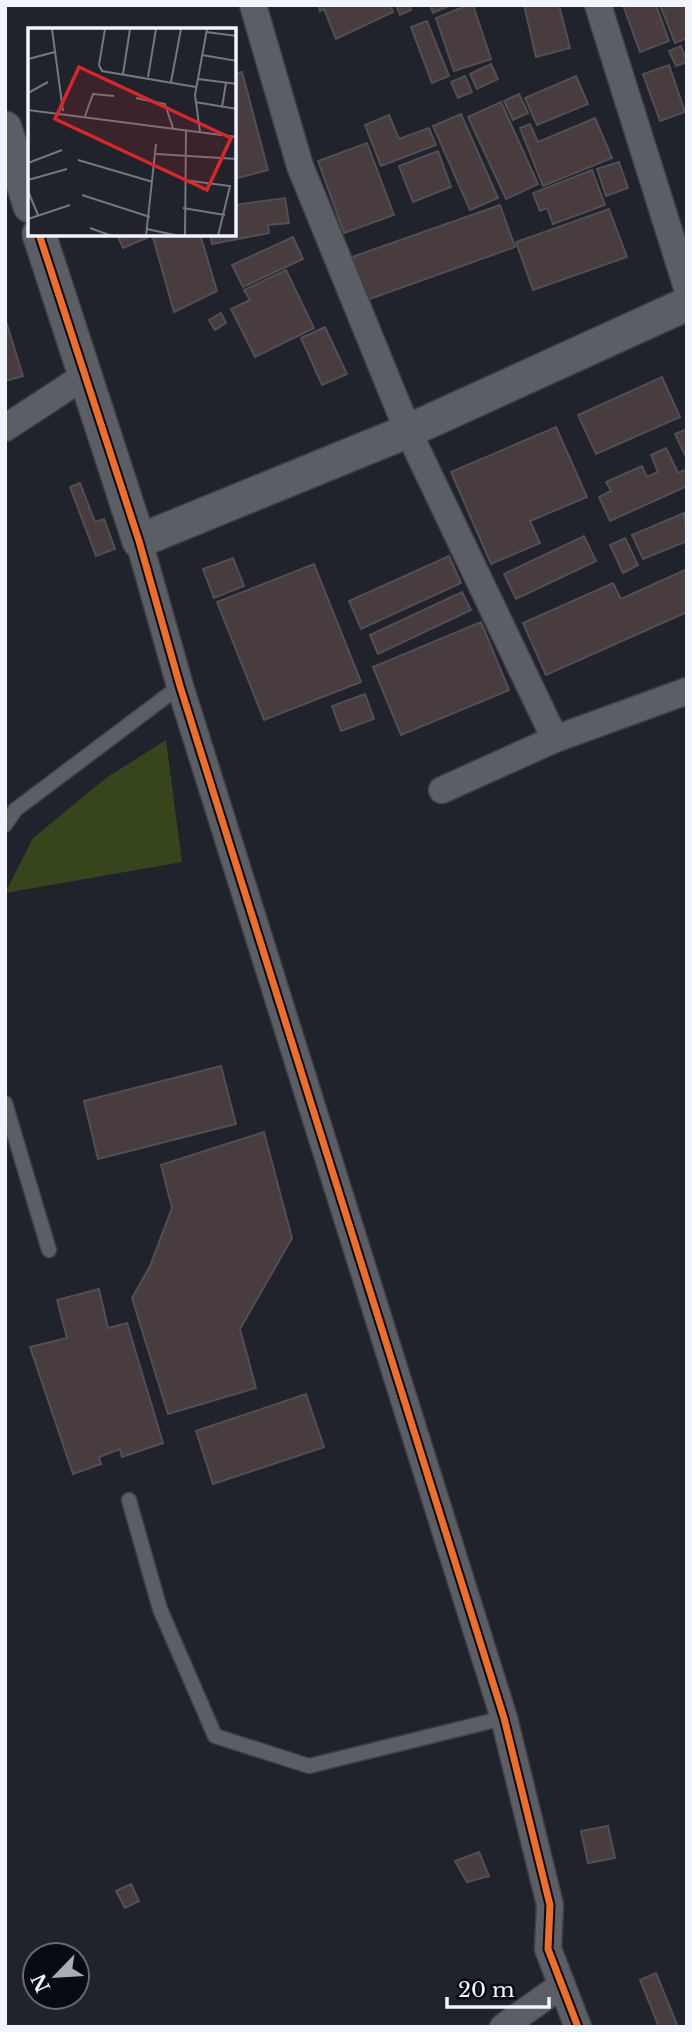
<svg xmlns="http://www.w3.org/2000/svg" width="692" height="2032" font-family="'Libre Baskerville',serif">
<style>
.green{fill:#36451b}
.building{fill:#483c3f;stroke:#514f53;stroke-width:2}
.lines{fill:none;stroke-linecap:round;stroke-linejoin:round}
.service-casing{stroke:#3d3f46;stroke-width:17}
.minor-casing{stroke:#3d3f46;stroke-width:29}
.tertiary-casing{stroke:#3d3f46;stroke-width:36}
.service{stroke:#5c5e65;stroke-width:14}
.minor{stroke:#5c5e65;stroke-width:26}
.tertiary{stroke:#5c5e65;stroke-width:33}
.cycleway-casing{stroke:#080b12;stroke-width:11}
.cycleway{stroke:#ee6e29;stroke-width:7}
.inset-road{fill:none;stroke:#747780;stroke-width:2}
.view{fill:#d62828;fill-opacity:0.15;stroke:#d62828;stroke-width:3.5}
.inset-edge{fill:none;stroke:#f1f5fe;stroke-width:3.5}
</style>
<rect width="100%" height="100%" fill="#20232c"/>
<path class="green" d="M166,740L182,862L5,893L33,838L106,778Z"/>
<g class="building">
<path d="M318,5H390L393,12L336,39L324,9L320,11Z"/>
<path d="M396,5H409L411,10L400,15Z"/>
<path d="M430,5H451L433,13Z"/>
<path d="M468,5H473L491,59L454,71L436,18Z"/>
<path d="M524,5H559L570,48L536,57Z"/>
<path d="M623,5H656L669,41L640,52Z"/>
<path d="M660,5H687V38L675,43Z"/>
<path d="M427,21L449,76L432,83L411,27Z"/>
<path d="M681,46L687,62L676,66L669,51Z"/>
<path d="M491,64L498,79L477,89L470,74Z"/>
<path d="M669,65L685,112L660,121L643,74Z"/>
<path d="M242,72L268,170L234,179V74Z"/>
<path d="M465,76L472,92L458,98L451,82Z"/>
<path d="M576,76L588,104L537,125L525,98Z"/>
<path d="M519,94L528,113L513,120L504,101Z"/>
<path d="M501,102L538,184L506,199L468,117Z"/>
<path d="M461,114L498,198L470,210L433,126Z"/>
<path d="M389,115L399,139L429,128L436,145L381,166L365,125Z"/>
<path d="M595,118L612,158L543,186L520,128L530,124L538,142Z"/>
<path d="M367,143L394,215L344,233L318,161Z"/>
<path d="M438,151L451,187L413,202L399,166Z"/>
<path d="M619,162L628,188L606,196L597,169Z"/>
<path d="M592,170L605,205L553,224L547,208L540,211L533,193Z"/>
<path d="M285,198L289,223L268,225L269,233L212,244L210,234H234V205Z"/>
<path d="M500,205L515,247L367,300L352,257Z"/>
<path d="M609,209L627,257L533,290L516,242Z"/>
<path d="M117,234H146L147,238L123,248Z"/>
<path d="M152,234H200L217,291L174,312Z"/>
<path d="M293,237L303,259L243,287L232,265Z"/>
<path d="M286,270L314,328L255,357L231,309L250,300L244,290Z"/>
<path d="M221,313L226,323L215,330L209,320Z"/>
<path d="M5,318L23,376L5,381Z"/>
<path d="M325,327L347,374L322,385L301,338Z"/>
<path d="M662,377L680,417L596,454L578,415Z"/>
<path d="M556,427L587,497L530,521L540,543L491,564L451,472Z"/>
<path d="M687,429V459L675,434Z"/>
<path d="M666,448L678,473L687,469V486L610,521L599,497L611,491L606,482L642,466L647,477L658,472L651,455Z"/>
<path d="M80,483L95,522L104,519L115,549L96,556L70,487Z"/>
<path d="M684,513L687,541L643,559L632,535Z"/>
<path d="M584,536L596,561L516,599L504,574Z"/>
<path d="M625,538L638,565L623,573L610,545Z"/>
<path d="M449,556L461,583L361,629L349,601Z"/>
<path d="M233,558L244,586L214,598L203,569Z"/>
<path d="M314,564L361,682L264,720L217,602Z"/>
<path d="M687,569V612L546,675L523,623L613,583L621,599Z"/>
<path d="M462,592L471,610L378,654L370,635Z"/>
<path d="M481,622L509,690L401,735L373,667Z"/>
<path d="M365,694L374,719L341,731L332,706Z"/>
<path d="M221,1066L236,1124L98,1159L84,1101Z"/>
<path d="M264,1132L292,1238L240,1329L256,1388L168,1414L132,1298L150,1266L172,1208L161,1165Z"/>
<path d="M99,1289L108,1328L127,1323L163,1443L122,1457L120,1449L99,1457L101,1464L73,1474L30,1347L67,1338L57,1300Z"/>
<path d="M306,1394L324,1447L213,1484L196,1431Z"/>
<path d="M608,1826L615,1858L588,1863L581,1831Z"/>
<path d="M479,1852L489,1876L467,1882L455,1861Z"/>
<path d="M131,1884L139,1901L125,1908L116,1891Z"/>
<path d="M656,1973L678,2027H659L640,1980Z"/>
</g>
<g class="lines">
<g class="service-casing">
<g id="service">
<path d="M5,825L15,810L180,686"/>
<path d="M5,1103L49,1250"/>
<path d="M129,1500L160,1609L215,1736L309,1766L504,1718"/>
</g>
</g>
<g class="minor-casing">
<g id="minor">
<path d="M253,5L300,166L408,431L555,739"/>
<path d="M598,5L687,288"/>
<path d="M5,428L83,377"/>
<path d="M139,541L180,686L504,1718L550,1905L548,1949L578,2027"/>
<path d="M442,790L555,739L687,691"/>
<path d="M503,2027L562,1985"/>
</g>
</g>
<g class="tertiary-casing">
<g id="tertiary">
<path d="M5,128L30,206"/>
<path d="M39,234L139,541L408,431L687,304"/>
</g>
</g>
<use href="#service" class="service"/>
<use href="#minor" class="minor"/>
<use href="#tertiary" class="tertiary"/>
<g class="cycleway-casing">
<path id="cycleway" d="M39,234L139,541L180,686L504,1718L550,1905L548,1949L578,2027"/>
</g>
<use href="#cycleway" class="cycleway"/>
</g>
<g transform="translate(28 28)">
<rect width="208" height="208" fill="#20232c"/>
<path class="inset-road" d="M24,1L35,83M77,1L71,37L74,43L168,59M178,4L209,8M174,27L209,33M0,31L27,24M95,46L102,1M120,49L128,1M170,51L209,56M143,54L153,1M0,65L20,54M108,70L137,76L145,100M167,74L209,81M194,79L198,55M0,82L209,109M57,88L65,66L86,68M172,104L167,67L179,1M128,126L209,131M50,132L125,154M0,135L34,122M0,152L39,141M156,152L202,158L190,208M0,163L10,187M54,167L122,189M155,180L197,187M0,191L42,177M62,200L84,208M119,201L151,208M118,208L128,116M157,208L158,102"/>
<path class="view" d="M51,39L203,110L179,162L27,91Z"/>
<rect width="208" height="208" class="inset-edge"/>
</g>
<rect width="692" height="2032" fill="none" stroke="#f1f5fe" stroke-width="14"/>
<g transform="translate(56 1976) rotate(245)"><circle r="33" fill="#080b12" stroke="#656970" stroke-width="2"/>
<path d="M0-5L12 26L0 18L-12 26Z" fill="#a8acb4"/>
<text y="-10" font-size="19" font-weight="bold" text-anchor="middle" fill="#f1f5fe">N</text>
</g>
<path d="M447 1997v10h102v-10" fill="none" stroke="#f1f5fe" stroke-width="3.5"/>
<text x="458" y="1997" font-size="21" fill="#f1f5fe" stroke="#080b12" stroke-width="5" paint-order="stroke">20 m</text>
</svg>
